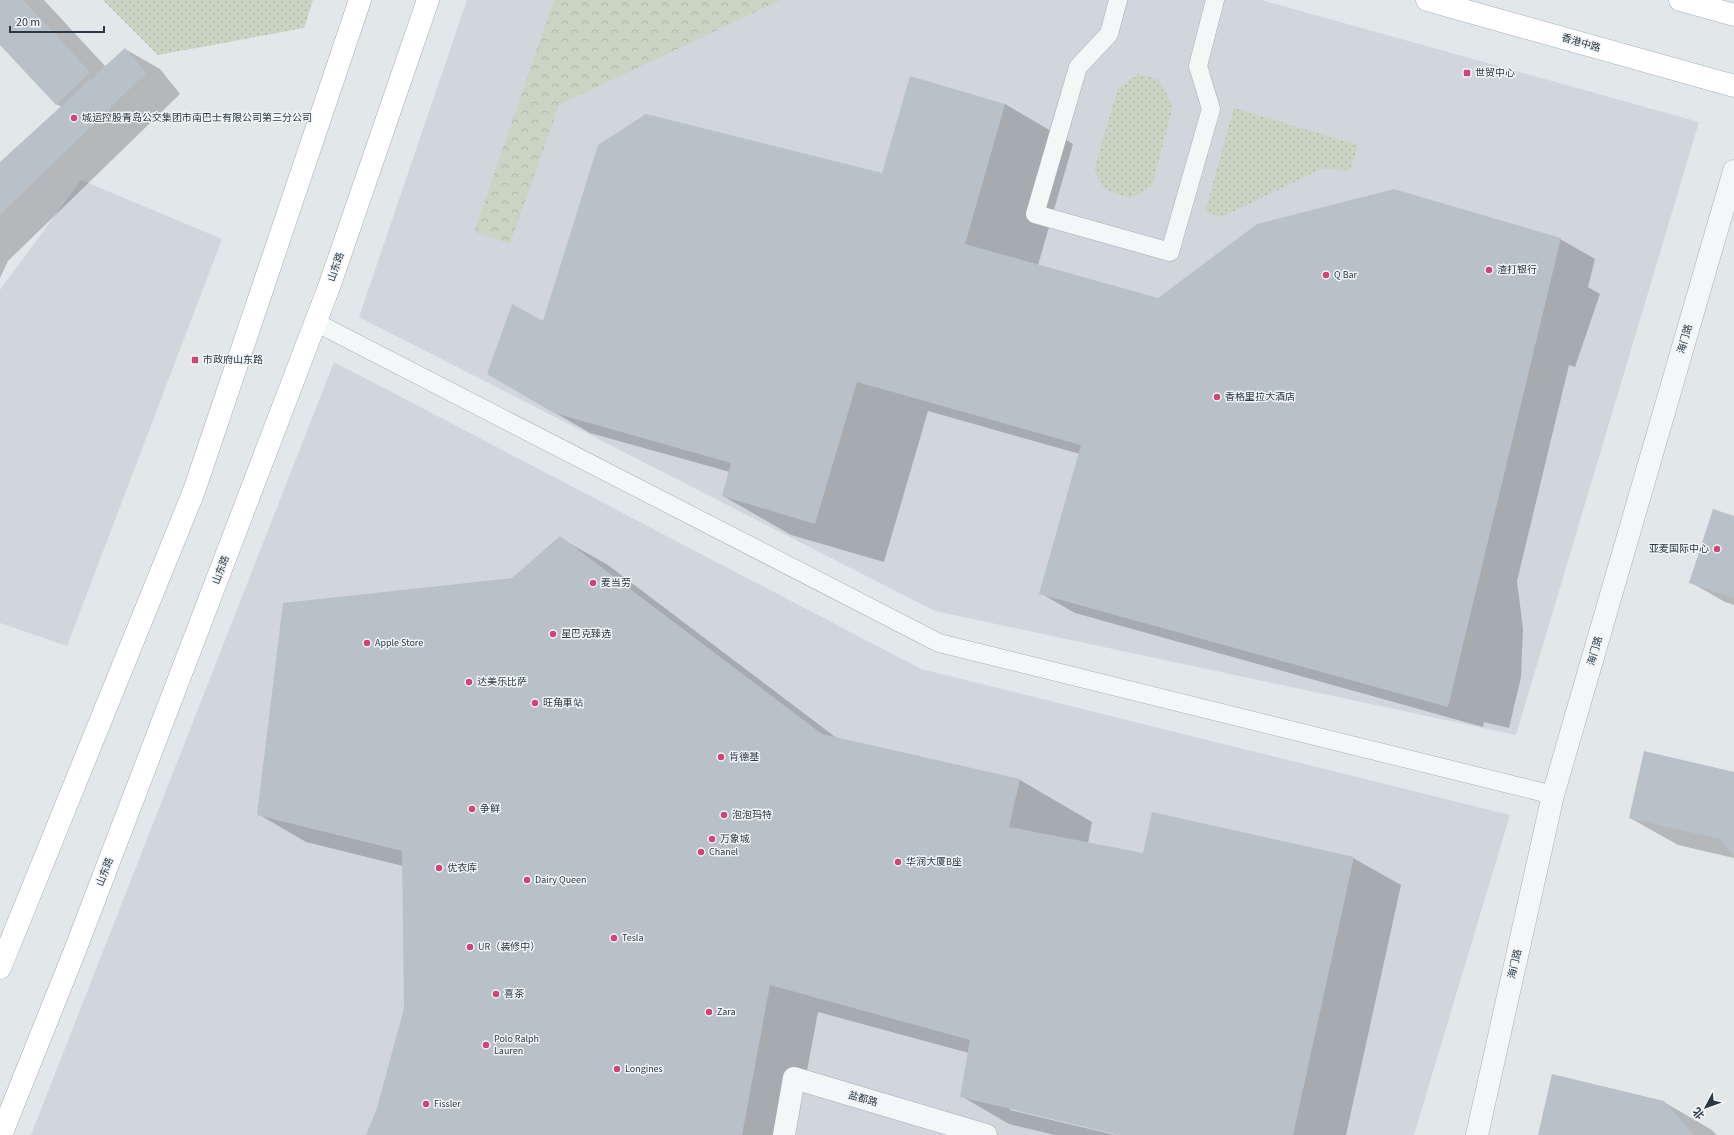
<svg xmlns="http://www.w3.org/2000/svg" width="1734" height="1135" font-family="'Source Sans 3','Noto Sans SC',sans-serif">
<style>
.built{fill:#d0d6dc}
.green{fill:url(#green-dots)}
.forest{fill:url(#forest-crowns)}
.shadow{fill:#0003}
.building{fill:#b9c1c8}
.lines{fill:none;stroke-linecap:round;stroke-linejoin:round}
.service-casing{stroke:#a7afb5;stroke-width:19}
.minor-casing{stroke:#a7afb5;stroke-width:23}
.primary-casing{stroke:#a1aeb6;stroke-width:23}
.service{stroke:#f4f7f8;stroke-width:18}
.minor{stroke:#f4f7f8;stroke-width:22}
.primary{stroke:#fff;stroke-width:22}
.poi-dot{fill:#d14576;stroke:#f1f5f8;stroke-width:1.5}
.labels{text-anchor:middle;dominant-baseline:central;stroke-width:3;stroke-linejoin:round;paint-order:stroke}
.street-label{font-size:10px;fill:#293843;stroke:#f1f5f8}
.poi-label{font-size:10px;fill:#293843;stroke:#f1f5f8;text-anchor:start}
</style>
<defs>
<pattern id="green-dots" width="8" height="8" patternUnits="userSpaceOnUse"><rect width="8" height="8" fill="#cbd4c3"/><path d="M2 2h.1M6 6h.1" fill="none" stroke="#aeb7a9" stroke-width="1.8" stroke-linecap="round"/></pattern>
<pattern id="forest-crowns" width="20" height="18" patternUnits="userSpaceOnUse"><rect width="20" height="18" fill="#cbd4c3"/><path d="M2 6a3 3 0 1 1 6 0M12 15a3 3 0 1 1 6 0" fill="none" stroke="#aeb7a9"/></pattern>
</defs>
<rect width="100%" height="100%" fill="#e2e7ea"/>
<g class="built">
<path d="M467,0H1261L1699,122L1516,735L935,611L359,317Z"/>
<path d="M81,180L222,239L67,646L0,623V290Z"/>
<path d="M334,362L921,669L1510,815L1414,1135H31Z"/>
</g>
<g class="green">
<path d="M103,0H313L304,28L158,55Z"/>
<path d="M1139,74L1159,80L1173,106L1152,186L1131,198L1105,190L1094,170L1118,88Z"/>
<path d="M1234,108L1358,145L1350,170L1321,169L1222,217L1205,212Z"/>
</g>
<path class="forest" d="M554,0H781L559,105L510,244L474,232Z"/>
<g class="shadow">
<path d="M0,0H44L106,67L125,49L160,69L180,94L8,261L0,278V164L62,107L56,104L0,43Z"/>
<path d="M1005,104L1073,144L1038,265L1158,300L1560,239L1595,259L1588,287L1600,294L1575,367L1569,365L1517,581L1523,629L1521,677L1509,728L1484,722L1483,727L1075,613L1040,593L1080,454L928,411L884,562L791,535L723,496L730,472L590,433L488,374L543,323L883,174Z"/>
<path d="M1734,517V605L1725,602L1690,582Z"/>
<path d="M560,538L608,565L838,739L1020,780L1092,822L1088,843L1144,854L1353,858L1401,885L1346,1135H1123L1010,1108V1110L1115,1135H1055L1009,1124L961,1096L969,1053L818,1012L795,1135H367L378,1108L405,1009L403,866L306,842L258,814L513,579Z"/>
<path d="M1734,773V858L1678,845L1630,818Z"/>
<path d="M1664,1102L1712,1130L1717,1135H1539Z"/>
</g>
<g class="building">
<path d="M0,0H23L90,72L56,105L0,45Z"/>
<path d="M125,48L146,73L0,215V162Z"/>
<path d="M910,76L1005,104L965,244L1158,298L1257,224L1394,189L1561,238L1448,707L1039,594L1081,445L857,382L815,524L722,496L731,463L554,413L487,374L512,304L543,321L598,145L646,114L882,173Z"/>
<path d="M1713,509L1734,516V598L1689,583Z"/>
<path d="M560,536L822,734L1020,779L1009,827L1143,853L1152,812L1354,857L1293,1135H1119L960,1097L970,1040L770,985L742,1135H366L377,1108L404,1008L402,851L257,815L283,603L512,578Z"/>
<path d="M1644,751L1734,772V856L1720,839L1629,818Z"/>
<path d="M1552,1074L1664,1101L1694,1135H1538Z"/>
</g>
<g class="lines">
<g class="service-casing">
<g id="service">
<path d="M1118,0L1109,34L1078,67L1035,214L1170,252L1211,109L1198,66L1215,0"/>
<path d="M315,322L939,643L1553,795"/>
</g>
</g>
<g class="minor-casing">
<g id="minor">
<path d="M784,1135L794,1078L986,1135"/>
<path d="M1477,1135L1553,795L1734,171"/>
</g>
</g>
<g class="primary-casing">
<g id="primary">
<path d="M1427,0L1734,86"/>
<path d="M1680,0L1734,15"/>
<path d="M0,968L194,491L360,0"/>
<path d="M1,1135L74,953L329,287L428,0"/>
</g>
</g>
<use href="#service" class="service"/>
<use href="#minor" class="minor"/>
<use href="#primary" class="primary"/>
</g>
<g class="poi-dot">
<rect x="1463" y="69" width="8" height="8" rx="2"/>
<circle cx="74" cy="118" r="4"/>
<circle cx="1489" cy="270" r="4"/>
<circle cx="1326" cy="275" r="4"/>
<rect x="191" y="356" width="8" height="8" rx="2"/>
<circle cx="1217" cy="397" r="4"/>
<circle cx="1717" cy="549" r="4"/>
<circle cx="593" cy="583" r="4"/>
<circle cx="553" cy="634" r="4"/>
<circle cx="367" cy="643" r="4"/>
<circle cx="469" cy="682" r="4"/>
<circle cx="535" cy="703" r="4"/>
<circle cx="721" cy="757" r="4"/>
<circle cx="472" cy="809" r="4"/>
<circle cx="724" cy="815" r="4"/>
<circle cx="712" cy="839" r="4"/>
<circle cx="701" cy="852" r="4"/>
<circle cx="898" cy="862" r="4"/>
<circle cx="439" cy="868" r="4"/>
<circle cx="527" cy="880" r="4"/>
<circle cx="614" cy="938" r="4"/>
<circle cx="470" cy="947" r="4"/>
<circle cx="496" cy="994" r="4"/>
<circle cx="709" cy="1012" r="4"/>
<circle cx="486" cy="1045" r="4"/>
<circle cx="617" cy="1069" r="4"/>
<circle cx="426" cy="1104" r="4"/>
</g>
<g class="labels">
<g class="street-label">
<text transform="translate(1581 43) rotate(16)">香港中路</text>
<text transform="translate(336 267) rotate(-71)">山东路</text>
<text transform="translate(1685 339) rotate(-74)">海门路</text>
<text transform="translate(221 570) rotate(-69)">山东路</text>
<text transform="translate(1595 651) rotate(-74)">海门路</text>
<text transform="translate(105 872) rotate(-69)">山东路</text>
<text transform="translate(1515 964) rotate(-77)">海门路</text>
<text transform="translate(863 1099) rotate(16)">盐都路</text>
</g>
<g class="poi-label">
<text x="1475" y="73">世贸中心</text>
<text x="82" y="118">城运控股青岛公交集团市南巴士有限公司第三分公司</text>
<text x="1497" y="270">渣打银行</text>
<text x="1334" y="275">Q Bar</text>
<text x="203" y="360">市政府山东路</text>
<text x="1225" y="397">香格里拉大酒店</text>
<text x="1709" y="549" text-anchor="end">亚麦国际中心</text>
<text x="601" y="583">麦当劳</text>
<text x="561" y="634">星巴克臻选</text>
<text x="375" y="643">Apple Store</text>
<text x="477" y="682">达美乐比萨</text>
<text x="543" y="703">旺角車站</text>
<text x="729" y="757">肯德基</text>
<text x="480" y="809">争鲜</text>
<text x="732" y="815">泡泡玛特</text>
<text x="720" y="839">万象城</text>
<text x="709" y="852">Chanel</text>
<text x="906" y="862">华润大厦B座</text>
<text x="447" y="868">优衣库</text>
<text x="535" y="880">Dairy Queen</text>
<text x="622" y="938">Tesla</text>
<text x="478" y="947">UR（装修中）</text>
<text x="504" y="994">喜茶</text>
<text x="717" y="1012">Zara</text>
<text x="494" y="1039">Polo Ralph<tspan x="494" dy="12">Lauren</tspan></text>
<text x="625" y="1069">Longines</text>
<text x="434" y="1104">Fissler</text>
</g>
</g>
<g transform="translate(1706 1107) rotate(229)" stroke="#f1f5f8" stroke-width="3" paint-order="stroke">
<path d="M0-3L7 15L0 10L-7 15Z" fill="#293843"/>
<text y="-6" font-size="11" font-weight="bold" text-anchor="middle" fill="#293843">北</text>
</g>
<path d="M10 26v6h94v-6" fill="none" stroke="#293843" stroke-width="2"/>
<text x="16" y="26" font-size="12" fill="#293843" stroke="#f1f5f8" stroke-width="3" paint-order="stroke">20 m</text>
</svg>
